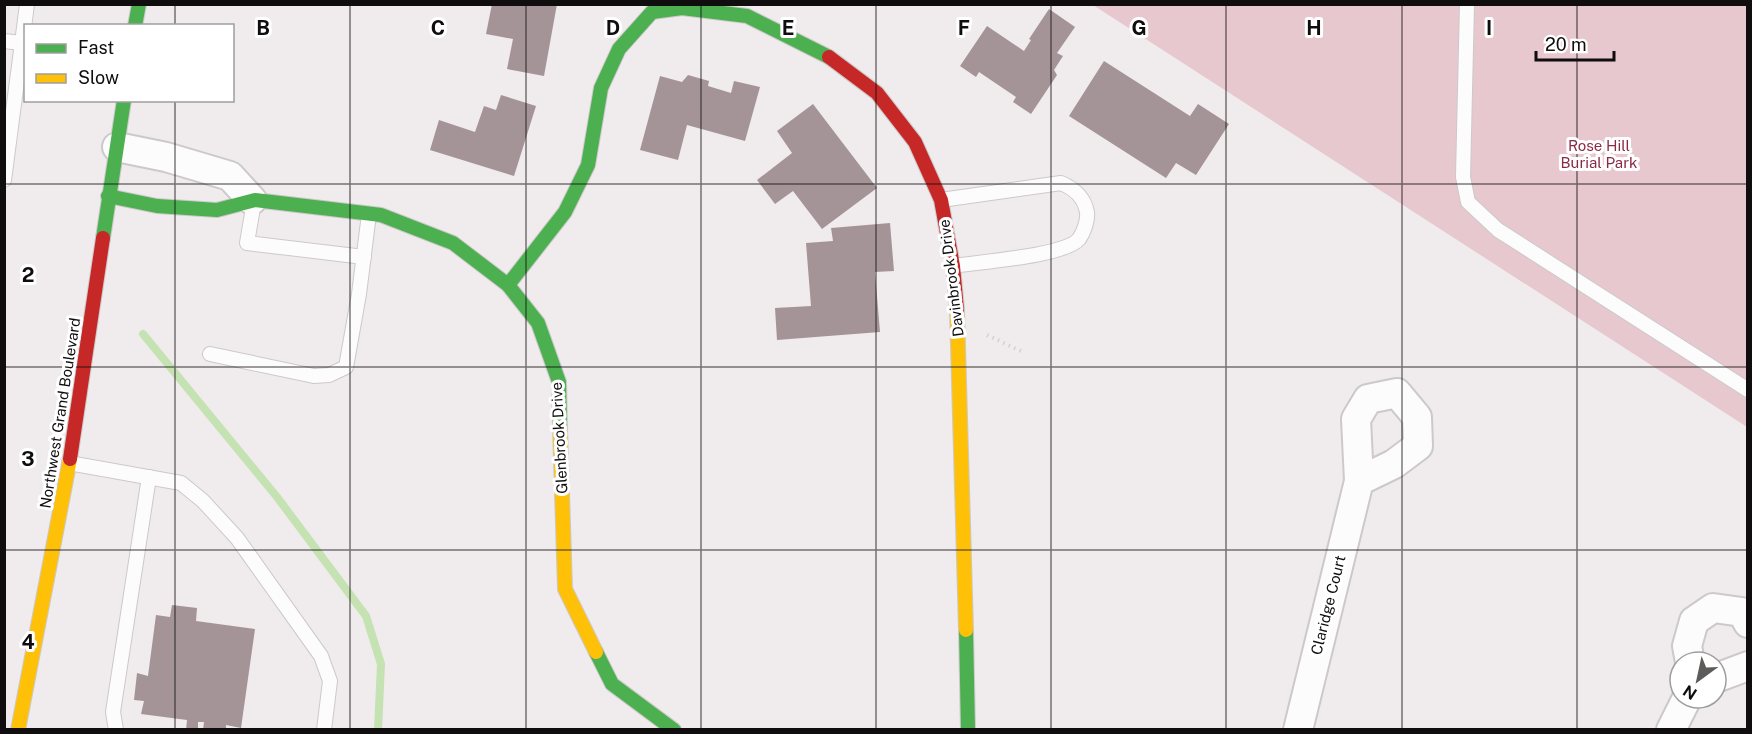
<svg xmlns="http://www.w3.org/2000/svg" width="1752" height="734" font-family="'Public Sans',sans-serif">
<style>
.green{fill:#e7c8ce}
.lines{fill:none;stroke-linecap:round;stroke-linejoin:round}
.stream{stroke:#c5e2b3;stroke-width:8}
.building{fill:#a49498}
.lane-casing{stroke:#cdc9ca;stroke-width:16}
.street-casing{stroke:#cdc9ca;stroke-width:32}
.fast-casing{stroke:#cdc9ca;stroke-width:16}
.slow-casing{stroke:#cdc9ca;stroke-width:16}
.jam-casing{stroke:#cdc9ca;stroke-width:16}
.path{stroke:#d3d2d2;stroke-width:4;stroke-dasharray:1.5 4.5;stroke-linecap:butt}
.lane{stroke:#fdfcfc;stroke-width:14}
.street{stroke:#fdfcfc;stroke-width:28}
.fast{stroke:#4caf50;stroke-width:14}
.slow{stroke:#ffc107;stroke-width:14}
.jam{stroke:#c62828;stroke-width:14}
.grid{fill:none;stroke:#0f0d0d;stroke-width:1.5;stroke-opacity:0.55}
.labels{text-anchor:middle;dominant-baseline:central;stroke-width:6;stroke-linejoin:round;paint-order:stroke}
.park-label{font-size:15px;fill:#892a46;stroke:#fff}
.street-label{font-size:15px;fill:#0f0d0d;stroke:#fff}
.grid-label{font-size:20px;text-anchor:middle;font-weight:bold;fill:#0f0d0d;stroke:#fff;stroke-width:6;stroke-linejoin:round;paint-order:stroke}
</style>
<rect width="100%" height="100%" fill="#f0ebec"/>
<path class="green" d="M1093,5H1747V427Z"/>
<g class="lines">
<path class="stream" d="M143,334L277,497L366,616L381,664L378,730"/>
</g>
<g class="building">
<path d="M492,4H557L544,76L507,69L513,39L486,34Z"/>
<path d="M1049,9L1075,27L1057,53L1063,56L1054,70L1057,75L1031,114L1013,102L1016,97L979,72L976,77L960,66L987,26L1024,51L1031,40L1029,39Z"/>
<path d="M1104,61L1190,116L1198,104L1229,124L1196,175L1176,163L1166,178L1069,116Z"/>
<path d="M688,75L709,81L708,86L731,93L734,81L760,87L745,141L687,125L678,160L640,150L660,76L682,82Z"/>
<path d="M501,95L536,106L514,176L430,150L439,120L475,132L484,106L496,110Z"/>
<path d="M813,104L877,188L822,229L793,191L775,204L757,180L792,153L777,131Z"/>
<path d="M890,223L894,271L875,272L880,332L777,340L775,308L811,306L806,243L833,241L831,228Z"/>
<path d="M172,605L197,608L196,621L255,629L241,728L226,725V730H203L204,722H198V730H186L187,720L141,714L144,701L134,700L137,673L148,676L156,615L170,617Z"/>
</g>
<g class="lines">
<g class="lane-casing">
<g id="lane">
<path d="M1467,4L1463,177L1468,202L1498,230L1748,390"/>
<path d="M4,41L22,43L4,180"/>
<path d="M26,44L22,43L27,4"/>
<path d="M941,200L1061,183C1075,189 1084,197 1087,212C1088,220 1084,232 1079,239C1065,256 978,262 953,266"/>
<path d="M254,202L247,243L364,257"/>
<path d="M210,354L314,376L329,375L346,367L359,294L369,214"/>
<path d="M69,463L181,483L203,501L237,538L321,656L330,681L324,730"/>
<path d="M116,730L113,712L149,477"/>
</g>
</g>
<g class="street-casing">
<g id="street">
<path d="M117,147L166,157L230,176L252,200"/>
<path d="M1690,662L1687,646L1694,621L1713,608L1742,612L1748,623"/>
<path d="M1716,678L1748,666"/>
<path d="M1298,730L1359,481L1356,419L1368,399L1397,393L1417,417L1418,446L1394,464L1359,481"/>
<path d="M1671,730L1687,698"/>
</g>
</g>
<g class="fast-casing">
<g id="fast">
<path d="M135,26L139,4"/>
<path d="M108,196L157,206L217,210L255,200L381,215L453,243L508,285L538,323L559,382L560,428"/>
<path d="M103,238L124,100"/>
<path d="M508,285L565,212L588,165L601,88L619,49L652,12L682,8L747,16L829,57"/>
<path d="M966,630L968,730"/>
<path d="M596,652L612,684L674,730"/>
</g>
</g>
<g class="slow-casing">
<g id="slow">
<path d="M957,310L966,630"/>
<path d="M560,428L565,589L596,652"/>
<path d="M18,730L70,459"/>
</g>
</g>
<g class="jam-casing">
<g id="jam">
<path d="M829,57L877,93L915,142L941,200L953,266L957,310"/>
<path d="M70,459L103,238"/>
</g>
</g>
<path class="path" d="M987,335L1025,353"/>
<use href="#lane" class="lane"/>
<use href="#street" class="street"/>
<use href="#fast" class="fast"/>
<use href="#slow" class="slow"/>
<use href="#jam" class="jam"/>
</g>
<path class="grid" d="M175,4V26M350,4V730M526,4V730M701,4V730M876,4V730M1051,4V730M1226,4V730M1402,4V730M1577,4V730M175,100V730M4,184H1748M4,367H1748M4,550H1748"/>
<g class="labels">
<g class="park-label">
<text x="1599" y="145">Rose Hill<tspan x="1599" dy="17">Burial Park</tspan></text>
</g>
<g class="street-label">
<text transform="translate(951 278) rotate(-97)">Davinbrook Drive</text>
<text transform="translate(60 413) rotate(-81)">Northwest Grand Boulevard</text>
<text transform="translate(559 438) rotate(-93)">Glenbrook Drive</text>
<text transform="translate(1328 605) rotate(-76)">Claridge Court</text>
</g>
</g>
<g class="grid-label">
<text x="263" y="35">B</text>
<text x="438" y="35">C</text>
<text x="613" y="35">D</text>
<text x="788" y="35">E</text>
<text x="964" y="35">F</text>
<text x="1139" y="35">G</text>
<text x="1314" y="35">H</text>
<text x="1489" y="35">I</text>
<text x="28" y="282">2</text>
<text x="28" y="466">3</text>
<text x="28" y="649">4</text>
</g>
<rect width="1752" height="734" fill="none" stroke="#0f0d0d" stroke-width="12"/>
<rect x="24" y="24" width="210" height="78" fill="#ffffff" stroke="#9f9e9e" stroke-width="1.5"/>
<rect x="36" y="44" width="30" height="9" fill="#4caf50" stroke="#9f9e9e" stroke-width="1.5"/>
<text x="78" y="54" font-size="18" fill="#0f0d0d">Fast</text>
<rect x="36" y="74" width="30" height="9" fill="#ffc107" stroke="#9f9e9e" stroke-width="1.5"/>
<text x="78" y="84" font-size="18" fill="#0f0d0d">Slow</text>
<g transform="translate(1698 680) rotate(213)"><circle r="28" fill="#ffffff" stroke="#9f9e9e" stroke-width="1.5"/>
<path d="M0-4.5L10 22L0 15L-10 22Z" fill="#5e5b5b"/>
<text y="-9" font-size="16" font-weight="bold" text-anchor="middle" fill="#0f0d0d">N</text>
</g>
<path d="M1536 51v9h78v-9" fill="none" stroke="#0f0d0d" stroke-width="3"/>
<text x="1545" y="51" font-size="18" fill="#0f0d0d" stroke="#ffffff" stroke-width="4.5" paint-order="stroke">20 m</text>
</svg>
